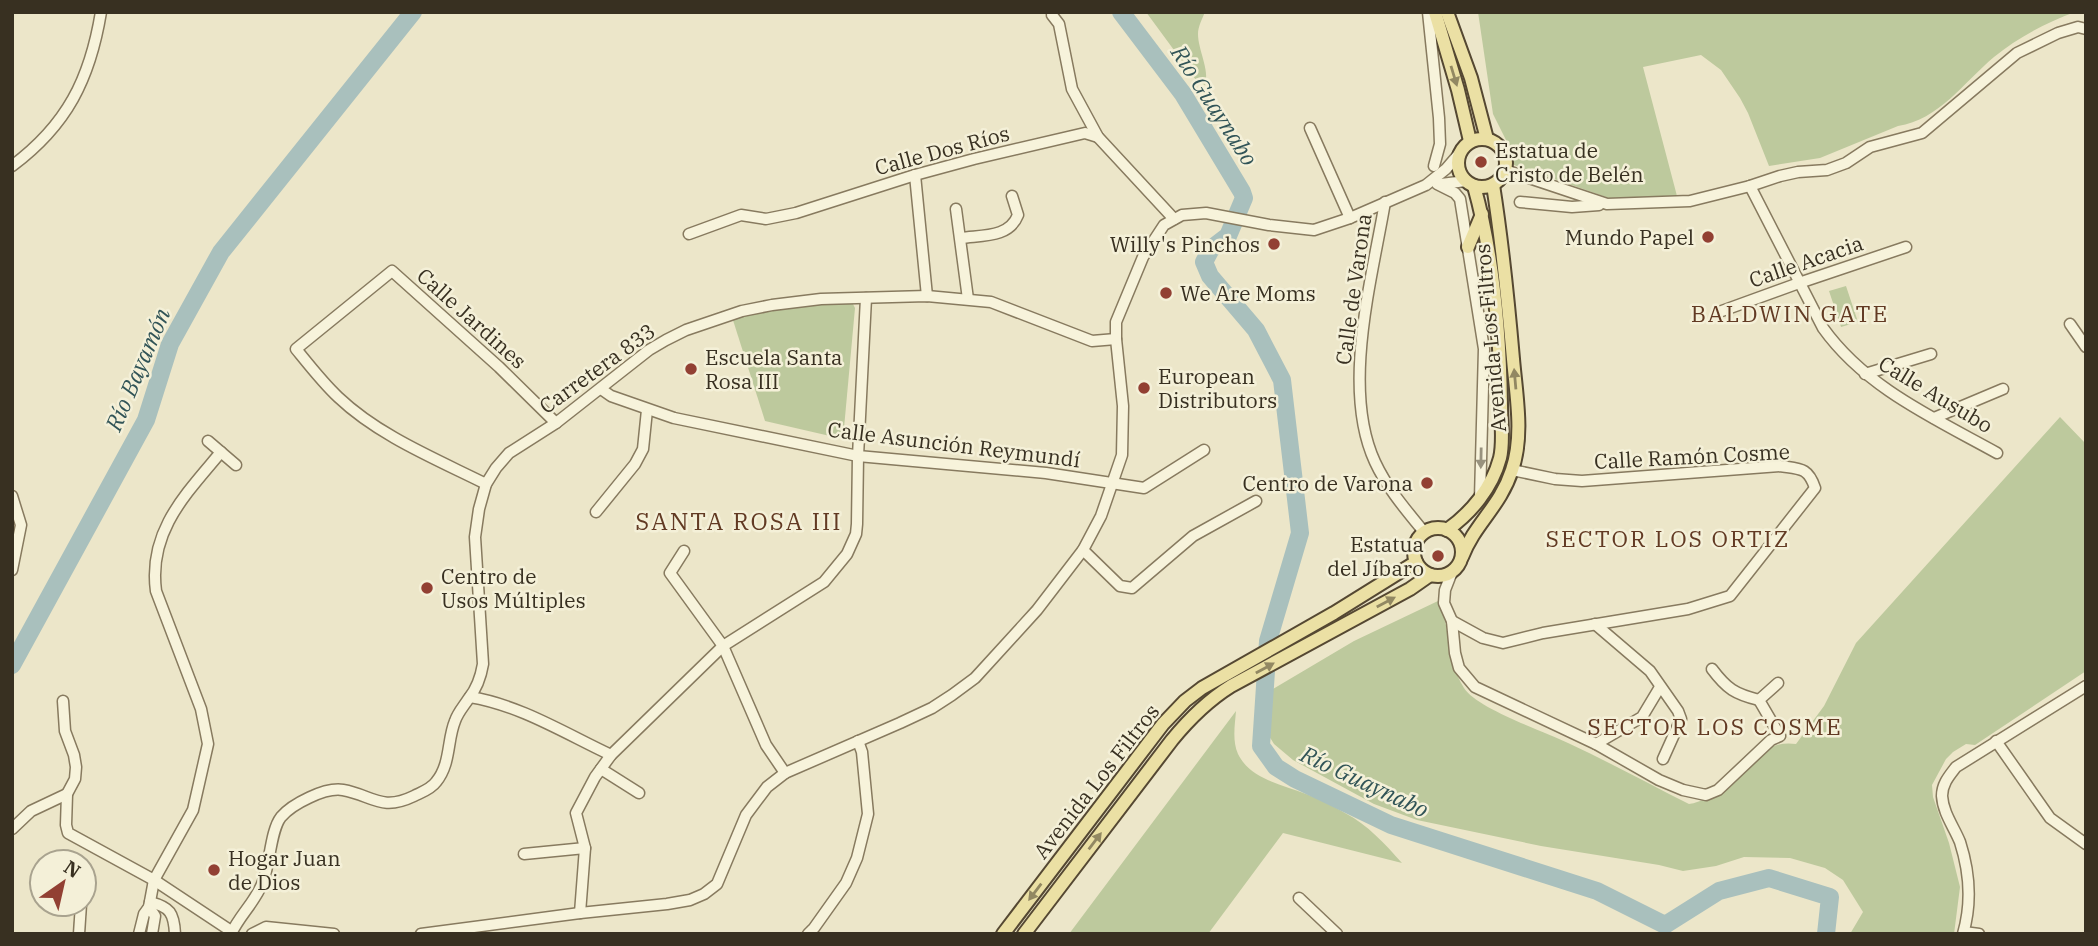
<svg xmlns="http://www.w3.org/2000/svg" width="2098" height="946" font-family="'IBM Plex Serif',serif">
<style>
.green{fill:#bdc99d}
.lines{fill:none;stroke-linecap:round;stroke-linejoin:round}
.river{stroke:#a9c0bd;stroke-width:18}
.minor-casing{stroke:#877a5f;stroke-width:13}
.major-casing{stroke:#554832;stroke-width:16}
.minor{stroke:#f7f3db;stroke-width:10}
.major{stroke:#ebe0a4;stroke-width:12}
.oneway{fill:#928862}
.oneway2{fill:#98927e}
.poi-dot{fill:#924033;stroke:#f4f0d8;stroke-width:2.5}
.labels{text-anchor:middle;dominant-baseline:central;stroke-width:5;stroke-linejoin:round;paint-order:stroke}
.street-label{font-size:21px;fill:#383021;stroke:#f4f0d8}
.poi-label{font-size:21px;fill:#383021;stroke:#f4f0d8;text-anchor:start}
.water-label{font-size:23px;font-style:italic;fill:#315457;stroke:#f4f0d8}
.neighbourhood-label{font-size:23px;letter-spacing:2px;fill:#623a23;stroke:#f4f0d8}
.quarter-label{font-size:24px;letter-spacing:2px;fill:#623a23;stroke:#f4f0d8}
</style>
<rect width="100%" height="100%" fill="#ece6c9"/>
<g class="green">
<path d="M1146,12H1205C1202,19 1198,27 1198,34C1198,50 1210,70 1205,85L1196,80Z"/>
<path d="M1478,12H2075C2046,23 2018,37 1994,57C1964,82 1939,120 1898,126L1820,158L1769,166L1748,113L1740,98L1721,70L1701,55L1643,67L1677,196L1609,198L1514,165L1508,144L1493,114Z"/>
<path d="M1846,286L1858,322L1841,327L1829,291Z"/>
<path d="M844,301L852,302L855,308L843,439L765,421L732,317L741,314Z"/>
<path d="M2060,417L2086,444V671L1975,745L1966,744L1953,752L1946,759L1932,785L1933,797L1949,843L1960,887L1954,934H1850L1863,912L1843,880L1825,868L1790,858L1744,857L1716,866L1683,871L1659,865L1541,846L1417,820L1374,804L1293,760L1274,744L1264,728L1262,721L1266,693L1354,641L1438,601C1452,630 1446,659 1464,688C1476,708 1545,732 1568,743C1609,762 1649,784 1689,804C1732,798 1750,737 1796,744L1824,706L1856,643Z"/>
<path d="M1236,711C1235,724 1232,741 1238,754C1251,780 1282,784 1306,794C1320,799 1333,806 1345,813C1368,825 1385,844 1402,863L1283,833L1208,934H1069Z"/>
</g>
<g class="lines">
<g class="river">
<path d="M1121,12L1183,94L1242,192L1244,198L1228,236L1211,249L1204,262L1210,276L1256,330L1282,380L1300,533L1268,641L1261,746L1276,767L1295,779L1391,825L1597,891L1665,925L1719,891L1769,878L1830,897L1826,934"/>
<path d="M12,665L146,420L170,344L221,252L413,12"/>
</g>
<g class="minor-casing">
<g id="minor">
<path d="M1428,12L1439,118L1440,144L1434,166"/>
<path d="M1052,15L1059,24L1072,89L1098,137L1174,219"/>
<path d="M1310,128L1350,218"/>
<path d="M12,166C67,125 90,79 101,12"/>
<path d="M1505,170L1607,204L1690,201L1750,186L1780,176L1798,172L1827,170L1846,163L1870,147L1922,133L2017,53L2058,33L2078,27L2086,29"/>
<path d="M915,175L927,296"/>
<path d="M1437,184L1455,193L1460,199L1484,349L1480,498"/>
<path d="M1441,184L1466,181"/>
<path d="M1750,186L1823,328C1866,388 1934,418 1997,453"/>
<path d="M1385,202C1372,279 1341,389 1375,462C1387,488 1406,510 1424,532"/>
<path d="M1520,202L1572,207L1599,205"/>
<path d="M956,209L968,299"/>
<path d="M689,234L741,215L766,219L796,213L915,175L974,159L1085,133L1098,137"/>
<path d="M961,238C982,235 1009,238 1018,215L1012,196"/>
<path d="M1719,312L1799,283L1906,247"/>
<path d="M2070,324L2086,347"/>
<path d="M1865,374L1931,354"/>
<path d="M601,389L611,396L674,418L858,456L1046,473L1144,488L1204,450"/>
<path d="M1934,418L2003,389"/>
<path d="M208,441L236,465"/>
<path d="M486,484C436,459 379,436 338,397C323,383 309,365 296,349L392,271L499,367L556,423"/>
<path d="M12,496L21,525L12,570"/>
<path d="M596,512L635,464L643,449L647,410"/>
<path d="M1083,550L1120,586L1132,588L1193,536L1256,501"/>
<path d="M684,551L670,573L723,646L766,745L785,773"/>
<path d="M1452,572L1445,590L1444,603L1452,621L1455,653L1459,668L1475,687L1596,744L1659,780L1683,790L1706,795L1718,790L1771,740L1780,736L1759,700L1778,683"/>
<path d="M1452,621L1483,638L1503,643L1543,633L1688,609L1730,596L1815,488C1808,467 1800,469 1780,466L1582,481L1555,479L1512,470"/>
<path d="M1595,624L1650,671L1678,711L1681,719L1663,759"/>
<path d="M1712,669C1727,689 1735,694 1759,700"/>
<path d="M470,697C520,705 566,734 611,755"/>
<path d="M63,701L65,731L74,755L76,767L75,779L67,794L66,825L68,833L154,880L231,931"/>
<path d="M1996,741L2050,818L2086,844"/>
<path d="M1596,744L1642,717L1660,687"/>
<path d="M601,769L639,793"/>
<path d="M12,829L31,811L67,794"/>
<path d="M524,854L585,848"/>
<path d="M1299,898L1337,934"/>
<path d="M150,902C170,907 174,913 175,934"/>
<path d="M149,907L155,916L152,934"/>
<path d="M580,913L585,848L576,813L595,777L611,755L723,646L824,582L847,554L856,534L857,524L858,456L866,298"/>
<path d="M1964,932L1979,934"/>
<path d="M79,934L81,904"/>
<path d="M139,934L144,914L149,907L154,880L193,810L208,744L201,709L156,591C148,531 186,494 221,452"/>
<path d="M231,934C239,916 255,902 262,884C270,867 270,831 281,817C292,804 325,787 343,790C372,795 381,812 414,796C422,792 431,789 436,782C451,764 447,740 455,721C458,712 464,706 469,698C477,688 481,676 483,664L475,537L479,509L486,484L496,468L509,453L556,423L649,350L666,340L686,330L742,311L772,305L821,299L927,296L991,302L1092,341L1116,339"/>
<path d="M252,934L266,927L334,934"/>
<path d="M421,934L580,913L667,904L690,900L704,894L717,884L746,815L767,787L785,773L900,723L932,708L952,695L975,678L1037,610L1083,550L1101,516L1122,455L1123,406L1116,339V322L1143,257L1164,225L1182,215L1206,213L1269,225L1314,230L1350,218L1426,185L1446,169L1458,155"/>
<path d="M808,934L814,928L846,883L857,858L868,814L862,752L858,741"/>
<path d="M1963,934C1972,903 1970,873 1960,842C1954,827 1943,813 1942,796C1942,784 1949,776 1956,767L2086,686"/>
</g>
</g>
<g class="major-casing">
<g id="major">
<path d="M1435,12L1458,90L1470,141"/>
<path d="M1447,12L1471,78L1487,139"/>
<circle cx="1482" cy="163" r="24"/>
<path d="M1468,247L1482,214"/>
<circle cx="1438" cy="552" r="24"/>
<path d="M1447,530C1471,513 1492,488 1500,458C1504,442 1501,421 1501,404C1500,331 1494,257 1474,186"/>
<path d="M1462,557C1475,523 1500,507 1512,470C1524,435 1516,395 1513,359C1508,301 1502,242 1493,185"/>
<path d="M1003,934L1163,724L1185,701L1202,688L1334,613L1416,562"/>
<path d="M1024,934L1172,740C1190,718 1207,701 1231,686L1410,589L1430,575"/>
</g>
</g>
<use href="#minor" class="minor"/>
<use href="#major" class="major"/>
</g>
<defs><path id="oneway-solid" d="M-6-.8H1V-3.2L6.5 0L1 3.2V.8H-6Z" transform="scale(1.75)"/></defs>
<g class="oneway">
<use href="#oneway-solid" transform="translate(1454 76) rotate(73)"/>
<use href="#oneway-solid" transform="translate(1515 379) rotate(-95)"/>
<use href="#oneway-solid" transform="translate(1386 602) rotate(-28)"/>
<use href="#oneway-solid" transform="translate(1265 668) rotate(-29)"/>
<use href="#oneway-solid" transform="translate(1095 841) rotate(-53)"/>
<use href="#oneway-solid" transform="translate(1035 892) rotate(127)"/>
</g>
<use class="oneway2" href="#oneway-solid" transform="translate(1481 458) rotate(91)"/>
<g class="poi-dot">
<circle cx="1481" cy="162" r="7"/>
<circle cx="1708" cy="237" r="7"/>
<circle cx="1274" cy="244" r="7"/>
<circle cx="1166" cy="293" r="7"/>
<circle cx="691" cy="369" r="7"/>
<circle cx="1144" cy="388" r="7"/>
<circle cx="1427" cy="483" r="7"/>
<circle cx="1438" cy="556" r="7"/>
<circle cx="427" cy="588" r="7"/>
<circle cx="214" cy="870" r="7"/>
</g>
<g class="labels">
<g class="street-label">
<text transform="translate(942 150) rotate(-15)">Calle Dos Ríos</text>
<text transform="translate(1806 261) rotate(-19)">Calle Acacia</text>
<text transform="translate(1353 289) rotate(-82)">Calle de Varona</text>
<text transform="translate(472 318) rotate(42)">Calle Jardines</text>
<text transform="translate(1490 338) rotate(-95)">Avenida Los Filtros</text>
<text transform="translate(597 368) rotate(-36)">Carretera 833</text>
<text transform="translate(1936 394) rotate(31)">Calle Ausubo</text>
<text transform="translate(954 444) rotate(7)">Calle Asunción Reymundí</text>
<text transform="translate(1692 456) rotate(-3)">Calle Ramón Cosme</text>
<text transform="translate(1096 781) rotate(-52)">Avenida Los Filtros</text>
</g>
<g class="poi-label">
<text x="1495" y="150">Estatua de<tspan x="1495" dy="24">Cristo de Belén</tspan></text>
<text x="1694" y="237" text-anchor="end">Mundo Papel</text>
<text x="1260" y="244" text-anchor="end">Willy's Pinchos</text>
<text x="1180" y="293">We Are Moms</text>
<text x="705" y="357">Escuela Santa<tspan x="705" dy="24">Rosa III</tspan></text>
<text x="1158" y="376">European<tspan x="1158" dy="24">Distributors</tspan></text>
<text x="1413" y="483" text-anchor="end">Centro de Varona</text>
<text x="1424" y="544" text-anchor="end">Estatua<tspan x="1424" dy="24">del Jíbaro</tspan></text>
<text x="441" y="576">Centro de<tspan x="441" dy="24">Usos Múltiples</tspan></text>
<text x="228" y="858">Hogar Juan<tspan x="228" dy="24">de Dios</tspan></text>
</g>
<g class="water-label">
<text transform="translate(1215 105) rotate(57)">Río Guaynabo</text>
<text transform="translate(137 369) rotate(-67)">Río Bayamón</text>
<text transform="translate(1365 781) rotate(25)">Río Guaynabo</text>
</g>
<g class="neighbourhood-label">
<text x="1790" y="313">BALDWIN GATE</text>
<text x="1668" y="538">SECTOR LOS ORTIZ</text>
<text x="1715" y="726">SECTOR LOS COSME</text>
</g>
<g class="quarter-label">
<text x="739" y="521">SANTA ROSA III</text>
</g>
</g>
<rect width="2098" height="946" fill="none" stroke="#383021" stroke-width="28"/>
<g transform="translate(63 883) rotate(34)"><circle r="33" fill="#f4f0d8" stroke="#a9a38f" stroke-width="2"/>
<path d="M0-5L12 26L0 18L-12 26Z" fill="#924033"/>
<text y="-10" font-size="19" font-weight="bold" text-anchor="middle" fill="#383021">N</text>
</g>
</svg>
